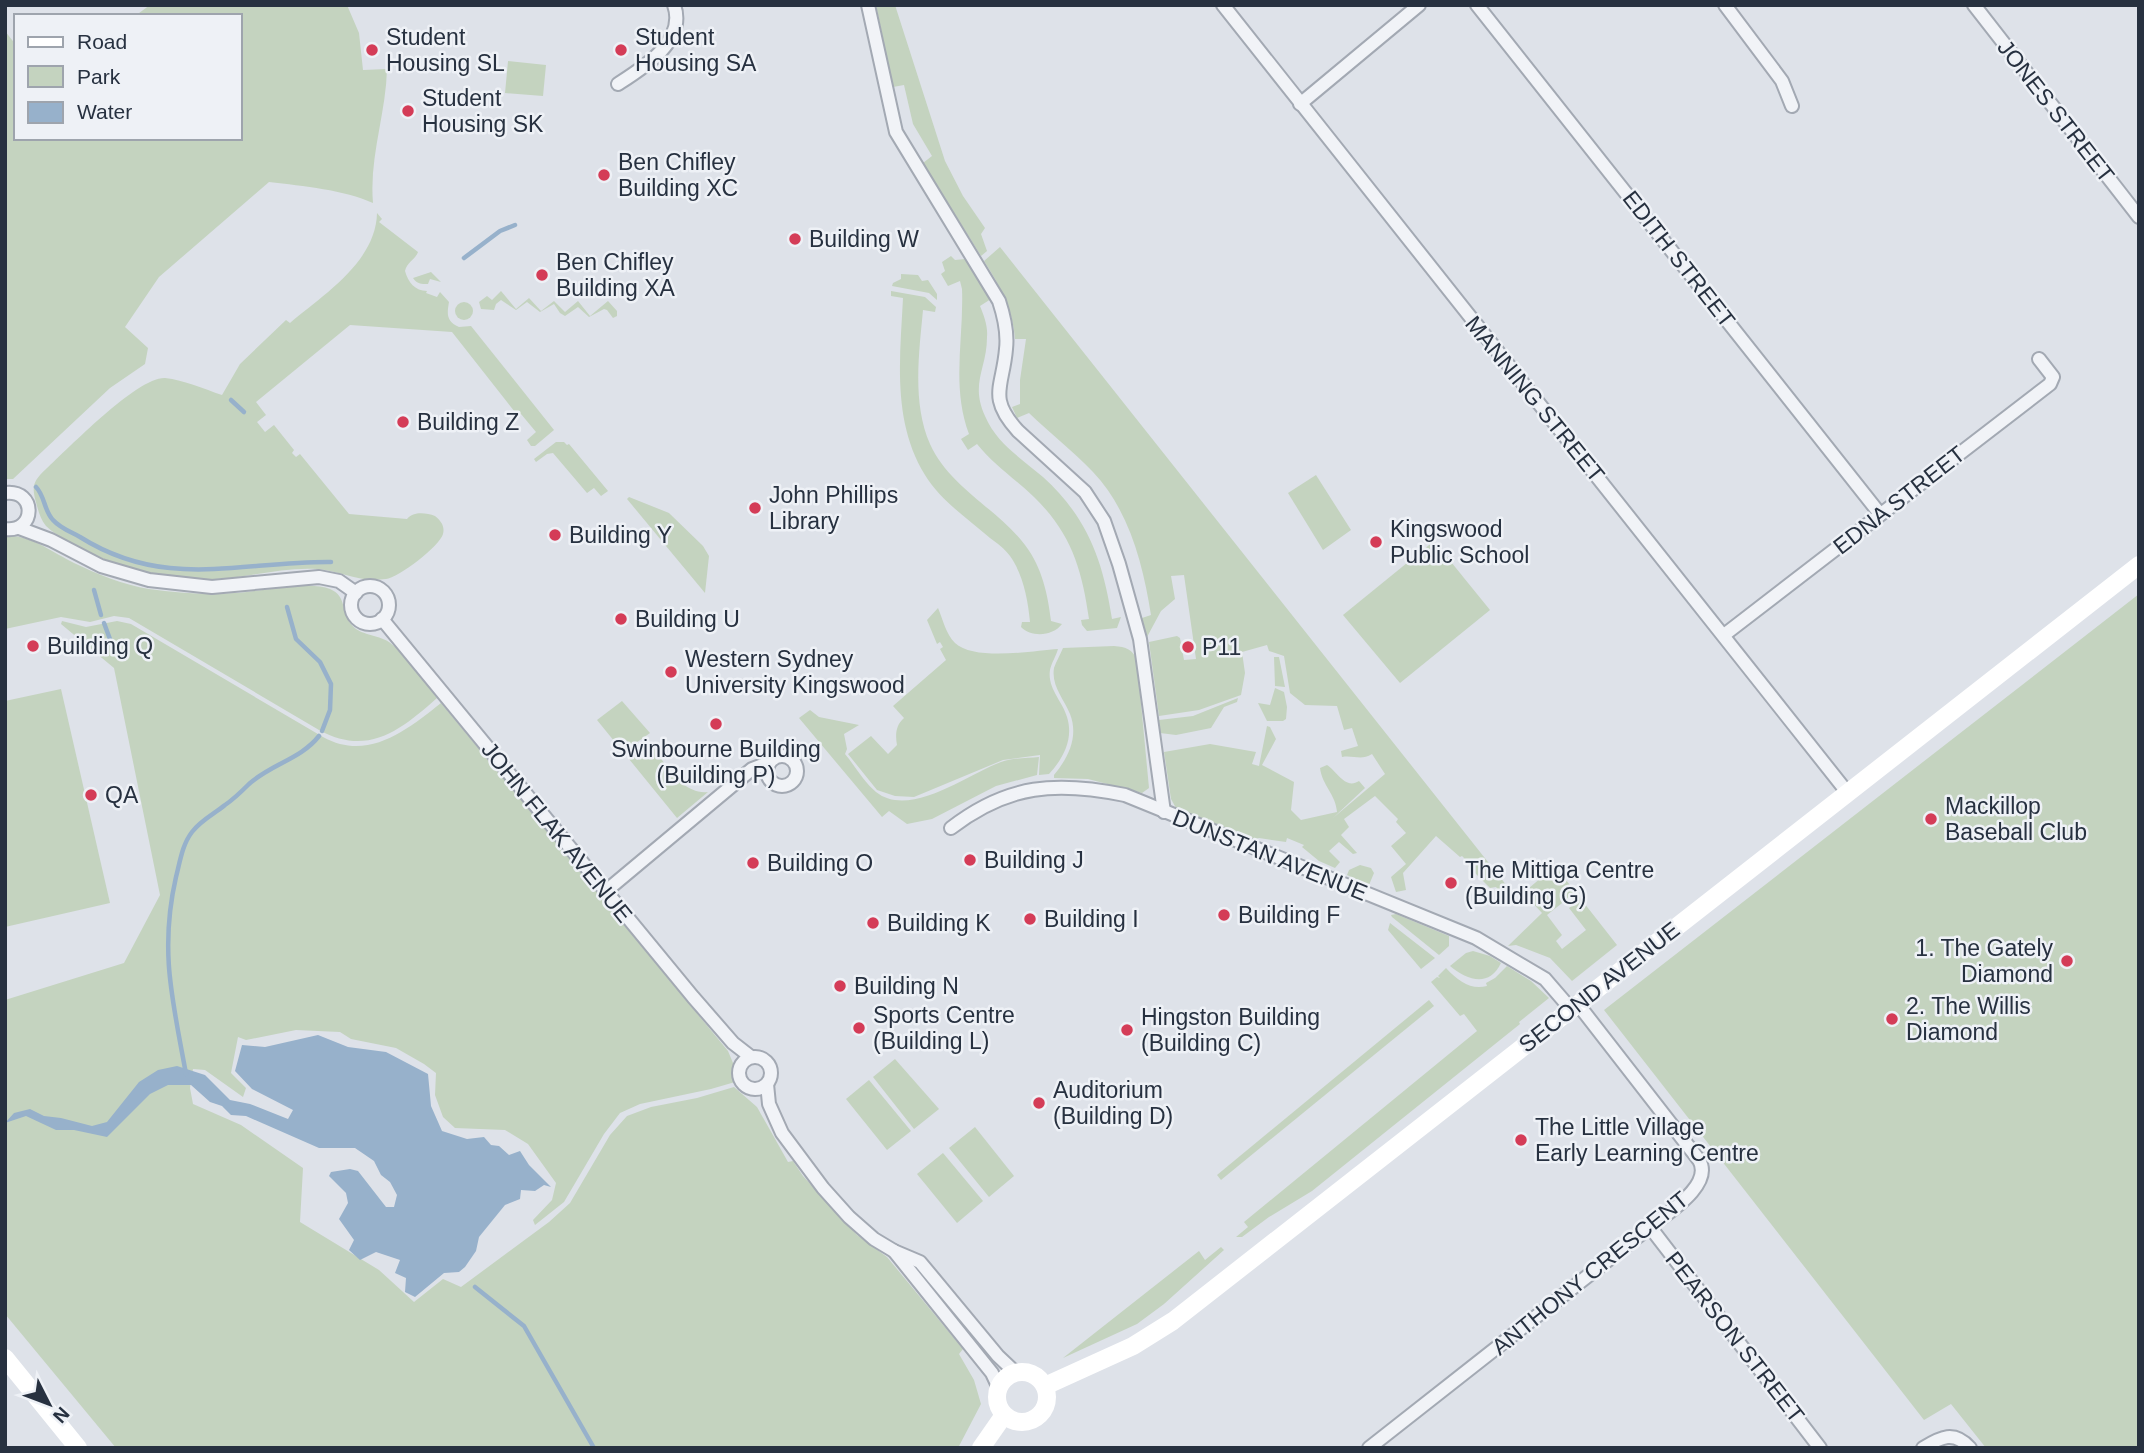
<svg xmlns="http://www.w3.org/2000/svg" width="2144" height="1453" font-family="Arial,sans-serif">
<style>
.green{fill:#c4d3bf;fill-rule:evenodd}
.water{fill:#97b1cb}
.lines{fill:none;stroke-linecap:round;stroke-linejoin:round}
.stream{stroke:#97b1cb;stroke-width:4.5}
.street-casing{stroke:#a3a9b3;stroke-width:16}
.street{stroke:#f1f3f7;stroke-width:12}
.secondary{stroke:#fff;stroke-width:18}
.poi-dot{fill:#d43c57;stroke:#eef1f6;stroke-width:2.5}
.labels{text-anchor:middle;dominant-baseline:central;stroke-width:5;stroke-linejoin:round;paint-order:stroke}
.poi-label{font-size:23px;fill:#273140;stroke:#eef1f6;text-anchor:start}
.street-label{font-size:23px;fill:#273140;stroke:#eef1f6}
</style>
<rect width="100%" height="100%" fill="#dee2e9"/>
<g class="green">
<path d="M150,5H347L359,33L363,70L387,69C386,114 369,157 373,203C344,190 304,186 269,182L159,277L125,327L148,348L145,364L110,388L13,479H5V31L16,45V138H240V16H135Z"/>
<path d="M876,5H895L945,161L963,196L985,228L981,234L987,251L981,256L923,163L932,156L913,124L904,85L893,87Z"/>
<path d="M508,61L546,65L543,96L505,93Z"/>
<path d="M377,213L382,219L379,222L418,252C415,260 407,262 405,271C408,282 415,291 427,291L426,293L437,297L440,292L449,302C447,314 446,321 459,327L471,326L554,430L535,446H531L527,440L536,432L521,414L518,416L452,332L350,325L256,402L266,415L257,422L265,432L274,425L294,450L292,453L296,457L300,454L349,514L407,519C414,511 426,513 435,516C441,521 445,526 443,534C440,546 398,578 386,579C357,583 343,571 317,569C284,567 250,577 216,579C165,581 112,567 68,541C60,537 52,532 46,526C41,520 39,513 37,506C32,488 31,483 46,469C69,448 137,377 165,378C184,380 204,389 222,395L240,364L286,320L290,323C323,295 376,262 377,213Z"/>
<path d="M1000,247L1511,891L1505,898L1496,887L1490,888L1468,866L1470,864L1462,856L1460,857L1436,836L1403,873L1406,890L1396,892L1391,877L1406,864L1391,846L1406,833L1396,822L1398,819L1375,796L1344,819L1349,827L1341,835L1357,853L1353,854L1339,842L1329,851L1340,862L1335,868L1319,861L1302,847L1304,845L1287,838L1286,842L1259,838L1252,840L1176,808L1171,799L1164,752L1210,744L1256,752L1252,764L1259,766L1267,726L1270,727L1276,739L1262,765L1294,782L1291,810L1301,820L1337,812C1336,795 1322,785 1320,768L1327,765C1337,771 1345,790 1359,781L1365,788L1333,818L1385,774L1372,754C1361,761 1354,755 1342,757L1341,751L1358,746L1352,728L1344,730L1337,706L1305,705L1290,693L1284,656L1269,651L1267,645L1242,652L1245,673L1241,695L1199,710L1159,716L1149,642L1177,636L1180,638L1184,660L1196,659L1184,575L1171,576L1175,599L1161,611L1147,637L1142,618L1151,615C1143,564 1129,510 1093,472C1073,451 1050,433 1029,413L1017,418L1012,407L1020,404V380L1026,339H1015C1013,309 1000,286 984,261Z"/>
<path d="M951,256L955,260L965,259L991,299L980,306C984,316 988,326 987,337C987,369 970,383 985,416C997,444 1021,458 1043,477C1088,518 1103,561 1112,619L1121,617L1117,628L1087,631L1082,625L1081,620L1089,619C1082,569 1071,533 1034,497C1015,479 993,464 977,444L968,450L961,439L969,434C951,386 964,338 962,289L960,281L948,286L941,274L945,271L942,262Z"/>
<path d="M431,272L441,282L430,279L428,284C421,284 417,284 413,278Z"/>
<path d="M901,274L918,275L922,281L928,280L937,294V300L929,293L892,286L893,283L901,279Z"/>
<path d="M501,291L516,309L529,298L541,311L554,301L565,312L578,301L590,316L608,301L617,311V316L613,318L607,310L604,309L589,317L578,307L565,316L560,313L554,304L540,312L527,302L516,310L501,300L496,304L494,310L481,309L479,302L487,296L492,300Z"/>
<path d="M891,291L925,297L936,307L935,312L923,310C919,353 912,403 930,444C950,488 997,508 1025,545C1042,567 1048,595 1051,621L1062,624C1053,636 1032,638 1021,627L1022,622H1030C1028,600 1023,574 1010,556C1005,549 997,543 990,538C967,518 941,501 925,475C892,421 900,358 903,298L891,296Z"/>
<circle cx="464" cy="311" r="9"/>
<path d="M556,442H564L567,445L569,444L608,491L601,496L594,488L587,493L553,453L547,454L536,462L534,459Z"/>
<path d="M1316,475L1351,530L1323,550L1288,493Z"/>
<path d="M629,497L669,513L703,546L709,556L705,593L627,499Z"/>
<path d="M5,536C30,534 53,553 74,563C97,574 124,585 149,589C178,593 206,595 235,593C259,592 309,580 330,589C347,596 341,612 351,624C360,636 377,634 389,642C408,655 423,680 437,698C401,730 368,757 319,730L129,618L114,616L90,622L61,617L5,629Z"/>
<path d="M1434,541L1490,610L1400,683L1343,615Z"/>
<path d="M2139,594V1448H1986L1951,1404L1924,1420L1604,1010Z"/>
<path d="M938,608C943,620 946,634 955,643C974,661 1032,651 1058,649C1056,656 1051,664 1050,670C1047,688 1063,702 1067,717C1074,739 1063,759 1049,774L1039,775L1040,755L1003,760L914,797L895,796L877,790L848,754L871,736L888,754L897,745C895,734 896,725 904,718L893,706L946,660L940,649L943,647L940,642L937,644L927,620Z"/>
<path d="M62,621L86,627L117,621L131,624L323,737C368,762 407,730 441,703L728,1051L733,1063L735,1082L711,1089L640,1104L620,1113L604,1134L564,1202L535,1225L533,1220L552,1200L556,1183L528,1144L505,1130L455,1128L443,1117L435,1095L436,1073L424,1064L396,1048L351,1039L340,1032L296,1030L246,1040L238,1037L231,1073L246,1088L243,1097L205,1070L193,1069L190,1088L193,1104L241,1125L303,1168L300,1222L379,1270L414,1302L443,1279L461,1287L549,1222L570,1203L610,1135L627,1116L651,1107L697,1098L734,1087L757,1107L788,1162L793,1161L803,1176L857,1235L887,1257L963,1349L959,1354L974,1380L981,1404L958,1448H116L5,1314V1000L124,963L160,895L114,668L61,624Z"/>
<path d="M1114,646C1126,647 1133,649 1137,661L1149,788L1142,793L1088,779L1054,778V775C1068,758 1079,737 1070,714C1064,699 1051,686 1054,668C1056,662 1060,655 1063,648Z"/>
<path d="M1274,657H1279L1285,687L1275,686Z"/>
<path d="M1275,688L1284,692L1287,707L1286,719L1283,721H1267L1258,703L1270,705Z"/>
<path d="M61,689L110,903L5,927V701Z"/>
<path d="M1238,698L1237,702L1224,707L1211,728L1176,735L1160,733L1159,720L1193,716Z"/>
<path d="M622,701L650,733L623,752L597,720Z"/>
<path d="M810,710L819,717L859,725L844,734L847,749L845,754C855,766 864,782 876,792C910,819 968,774 1001,762C1012,758 1027,758 1039,757L1037,775L996,786L932,819L907,824L889,811L882,817L799,718Z"/>
<path d="M649,742C664,761 681,795 708,792L677,818L629,759L633,755L637,760L649,751L645,745Z"/>
<path d="M1360,865L1371,868L1374,873L1369,885L1347,875L1349,870Z"/>
<path d="M1555,866L1617,945L1572,981L1550,958L1516,945L1508,946L1542,913L1523,893ZM1571,896L1576,903L1569,908L1586,930L1562,949L1556,941L1562,935L1547,915Z"/>
<path d="M1396,914L1449,936V946L1439,955L1392,917L1391,915Z"/>
<path d="M1390,923L1435,958L1421,969L1388,930Z"/>
<path d="M1473,951L1490,956L1501,963C1489,988 1467,980 1450,966L1466,953Z"/>
<path d="M1507,966L1531,981L1549,998L1519,1022L1520,1024L1312,1191L1269,1217L1242,1237H1236L1248,1227L1244,1222L1477,1031L1464,1014L1460,1016L1431,982L1437,977L1440,978L1438,976L1446,968C1459,982 1471,990 1487,986L1486,983L1495,978Z"/>
<path d="M1429,1000L1434,1006L1221,1180L1217,1175Z"/>
<path d="M895,1059L939,1109L914,1129L873,1077Z"/>
<path d="M869,1080L911,1131L887,1150L846,1099Z"/>
<path d="M975,1127L1014,1176L989,1197L949,1148Z"/>
<path d="M943,1153L983,1201L957,1223L917,1174Z"/>
<path d="M1221,1247L1224,1250L1164,1304L1137,1324L1063,1358L1199,1251L1205,1260Z"/>
</g>
<path class="water" d="M318,1035L348,1047L386,1052L428,1074L431,1106L442,1131L467,1139L484,1137L491,1145L499,1146L509,1155L520,1151L529,1165L551,1187L544,1185L535,1191L521,1190L520,1199L505,1205L479,1237L476,1251L465,1267L459,1272L444,1273L415,1297L405,1292L406,1278L395,1273L400,1260L376,1252L360,1260L349,1250L354,1240L339,1219L348,1203L346,1193L329,1176L331,1172L350,1169L358,1171L386,1207H394L397,1195L390,1182L381,1175L374,1161L355,1148H319L246,1116L231,1115L222,1106L210,1102L191,1085H168L150,1094L107,1137L74,1130H56L26,1116L5,1123L14,1113L30,1109L44,1116L61,1118L92,1126L107,1122L139,1082L158,1070L177,1066L205,1075L230,1100L250,1104L288,1119L293,1110L252,1089L235,1071L242,1045L265,1047Z"/>
<g class="lines">
<g class="stream">
<path d="M464,258L500,231L515,225"/>
<path d="M231,400L244,412"/>
<path d="M36,487C45,496 44,511 53,520C60,528 71,532 80,537C166,591 240,561 331,562"/>
<path d="M94,590L101,615"/>
<path d="M287,607L296,639L320,662L331,684L330,710L322,731"/>
<path d="M104,623L114,650"/>
<path d="M186,1074C173,1002 159,951 176,877C180,862 182,845 192,832C201,820 214,814 225,805C234,799 242,791 249,784C271,764 301,759 319,736"/>
<path d="M475,1287L524,1326L594,1448"/>
</g>
<g class="street-casing">
<g id="street">
<path d="M868,5L896,132L999,301C1004,316 1008,332 1006,349C1003,387 987,397 1018,431L1085,492L1104,521L1119,564L1140,639L1164,812"/>
<path d="M1223,5L1847,792"/>
<path d="M1477,5L1880,514"/>
<path d="M1725,5L1782,81L1792,106"/>
<path d="M1974,5L2139,217"/>
<path d="M618,84C643,68 687,41 674,5"/>
<path d="M1300,104L1419,5"/>
<path d="M5,493C37,489 36,533 5,529"/>
<path d="M19,528L51,540L101,566L149,580L212,587L319,577L339,581L356,593"/>
<circle cx="370" cy="605" r="19"/>
<path d="M382,619L693,997L733,1043L751,1057"/>
<path d="M1724,635L2050,384L2053,377L2039,359"/>
<circle cx="782" cy="771" r="15"/>
<path d="M951,828C1008,784 1057,781 1125,795L1476,938L1545,979L1570,1008"/>
<path d="M606,891L752,769L768,763"/>
<circle cx="755" cy="1073" r="16"/>
<path d="M767,1084L769,1104L782,1133L823,1188L849,1217L874,1239L894,1251L920,1262L998,1356L1016,1373"/>
<path d="M1650,1227L1820,1448"/>
<path d="M894,1251L992,1373L999,1388"/>
<path d="M1369,1448L1650,1227C1667,1213 1714,1185 1699,1160L1577,1003"/>
<path d="M1923,1448C1941,1437 1954,1430 1970,1448"/>
</g>
</g>
<use href="#street" class="street"/>
<g class="secondary">
<path d="M5,1358L78,1448"/>
<circle cx="1022" cy="1397" r="25"/>
<path d="M1045,1386L1133,1346L1173,1321L2139,565"/>
<path d="M981,1448L1004,1415"/>
</g>
</g>
<g class="poi-dot">
<circle cx="372" cy="50" r="7"/>
<circle cx="621" cy="50" r="7"/>
<circle cx="408" cy="111" r="7"/>
<circle cx="604" cy="175" r="7"/>
<circle cx="795" cy="239" r="7"/>
<circle cx="542" cy="275" r="7"/>
<circle cx="403" cy="422" r="7"/>
<circle cx="755" cy="508" r="7"/>
<circle cx="555" cy="535" r="7"/>
<circle cx="1376" cy="542" r="7"/>
<circle cx="621" cy="619" r="7"/>
<circle cx="33" cy="646" r="7"/>
<circle cx="1188" cy="647" r="7"/>
<circle cx="671" cy="672" r="7"/>
<circle cx="716" cy="724" r="7"/>
<circle cx="91" cy="795" r="7"/>
<circle cx="1931" cy="819" r="7"/>
<circle cx="970" cy="860" r="7"/>
<circle cx="753" cy="863" r="7"/>
<circle cx="1451" cy="883" r="7"/>
<circle cx="1224" cy="915" r="7"/>
<circle cx="1030" cy="919" r="7"/>
<circle cx="873" cy="923" r="7"/>
<circle cx="2067" cy="961" r="7"/>
<circle cx="840" cy="986" r="7"/>
<circle cx="1892" cy="1019" r="7"/>
<circle cx="859" cy="1028" r="7"/>
<circle cx="1127" cy="1030" r="7"/>
<circle cx="1039" cy="1103" r="7"/>
<circle cx="1521" cy="1140" r="7"/>
</g>
<g class="labels">
<g class="poi-label">
<text x="386" y="37">Student<tspan x="386" dy="26">Housing SL</tspan></text>
<text x="635" y="37">Student<tspan x="635" dy="26">Housing SA</tspan></text>
<text x="422" y="98">Student<tspan x="422" dy="26">Housing SK</tspan></text>
<text x="618" y="162">Ben Chifley<tspan x="618" dy="26">Building XC</tspan></text>
<text x="809" y="239">Building W</text>
<text x="556" y="262">Ben Chifley<tspan x="556" dy="26">Building XA</tspan></text>
<text x="417" y="422">Building Z</text>
<text x="769" y="495">John Phillips<tspan x="769" dy="26">Library</tspan></text>
<text x="1390" y="529">Kingswood<tspan x="1390" dy="26">Public School</tspan></text>
<text x="569" y="535">Building Y</text>
<text x="635" y="619">Building U</text>
<text x="47" y="646">Building Q</text>
<text x="1202" y="647">P11</text>
<text x="685" y="659">Western Sydney<tspan x="685" dy="26">University Kingswood</tspan></text>
<text x="716" y="749" text-anchor="middle">Swinbourne Building<tspan x="716" dy="26">(Building P)</tspan></text>
<text x="105" y="795">QA</text>
<text x="1945" y="806">Mackillop<tspan x="1945" dy="26">Baseball Club</tspan></text>
<text x="984" y="860">Building J</text>
<text x="767" y="863">Building O</text>
<text x="1465" y="870">The Mittiga Centre<tspan x="1465" dy="26">(Building G)</tspan></text>
<text x="1238" y="915">Building F</text>
<text x="1044" y="919">Building I</text>
<text x="887" y="923">Building K</text>
<text x="2053" y="948" text-anchor="end">1. The Gately<tspan x="2053" dy="26">Diamond</tspan></text>
<text x="854" y="986">Building N</text>
<text x="1906" y="1006">2. The Willis<tspan x="1906" dy="26">Diamond</tspan></text>
<text x="873" y="1015">Sports Centre<tspan x="873" dy="26">(Building L)</tspan></text>
<text x="1141" y="1017">Hingston Building<tspan x="1141" dy="26">(Building C)</tspan></text>
<text x="1053" y="1090">Auditorium<tspan x="1053" dy="26">(Building D)</tspan></text>
<text x="1535" y="1127">The Little Village<tspan x="1535" dy="26">Early Learning Centre</tspan></text>
</g>
<g class="street-label">
<text transform="translate(2056 111) rotate(52)">JONES STREET</text>
<text transform="translate(1679 259) rotate(52)">EDITH STREET</text>
<text transform="translate(1535 399) rotate(51)">MANNING STREET</text>
<text transform="translate(1899 500) rotate(-38)">EDNA STREET</text>
<text transform="translate(557 832) rotate(51)">JOHN FLAK AVENUE</text>
<text transform="translate(1270 855) rotate(22)">DUNSTAN AVENUE</text>
<text transform="translate(1599 987) rotate(-38)">SECOND AVENUE</text>
<text transform="translate(1590 1273) rotate(-39)">ANTHONY CRESCENT</text>
<text transform="translate(1735 1337) rotate(52)">PEARSON STREET</text>
</g>
</g>
<rect width="2144" height="1453" fill="none" stroke="#273140" stroke-width="14"/>
<rect x="14" y="14" width="228" height="126" fill="#eef1f6" stroke="#9ea4ad" stroke-width="2"/>
<rect x="28" y="37" width="35" height="10" fill="#ffffff" stroke="#9ea4ad" stroke-width="2"/>
<text x="77" y="49" font-size="21" fill="#273140">Road</text>
<rect x="28" y="66" width="35" height="21" fill="#c4d3bf" stroke="#9ea4ad" stroke-width="2"/>
<text x="77" y="84" font-size="21" fill="#273140">Park</text>
<rect x="28" y="102" width="35" height="21" fill="#97b1cb" stroke="#9ea4ad" stroke-width="2"/>
<text x="77" y="119" font-size="21" fill="#273140">Water</text>
<g transform="translate(49 1404) rotate(132)" stroke="#eef1f6" stroke-width="5" paint-order="stroke">
<path d="M0-5L12 26L0 18L-12 26Z" fill="#273140"/>
<text y="-10" font-size="19" font-weight="bold" text-anchor="middle" fill="#273140">N</text>
</g>
</svg>
